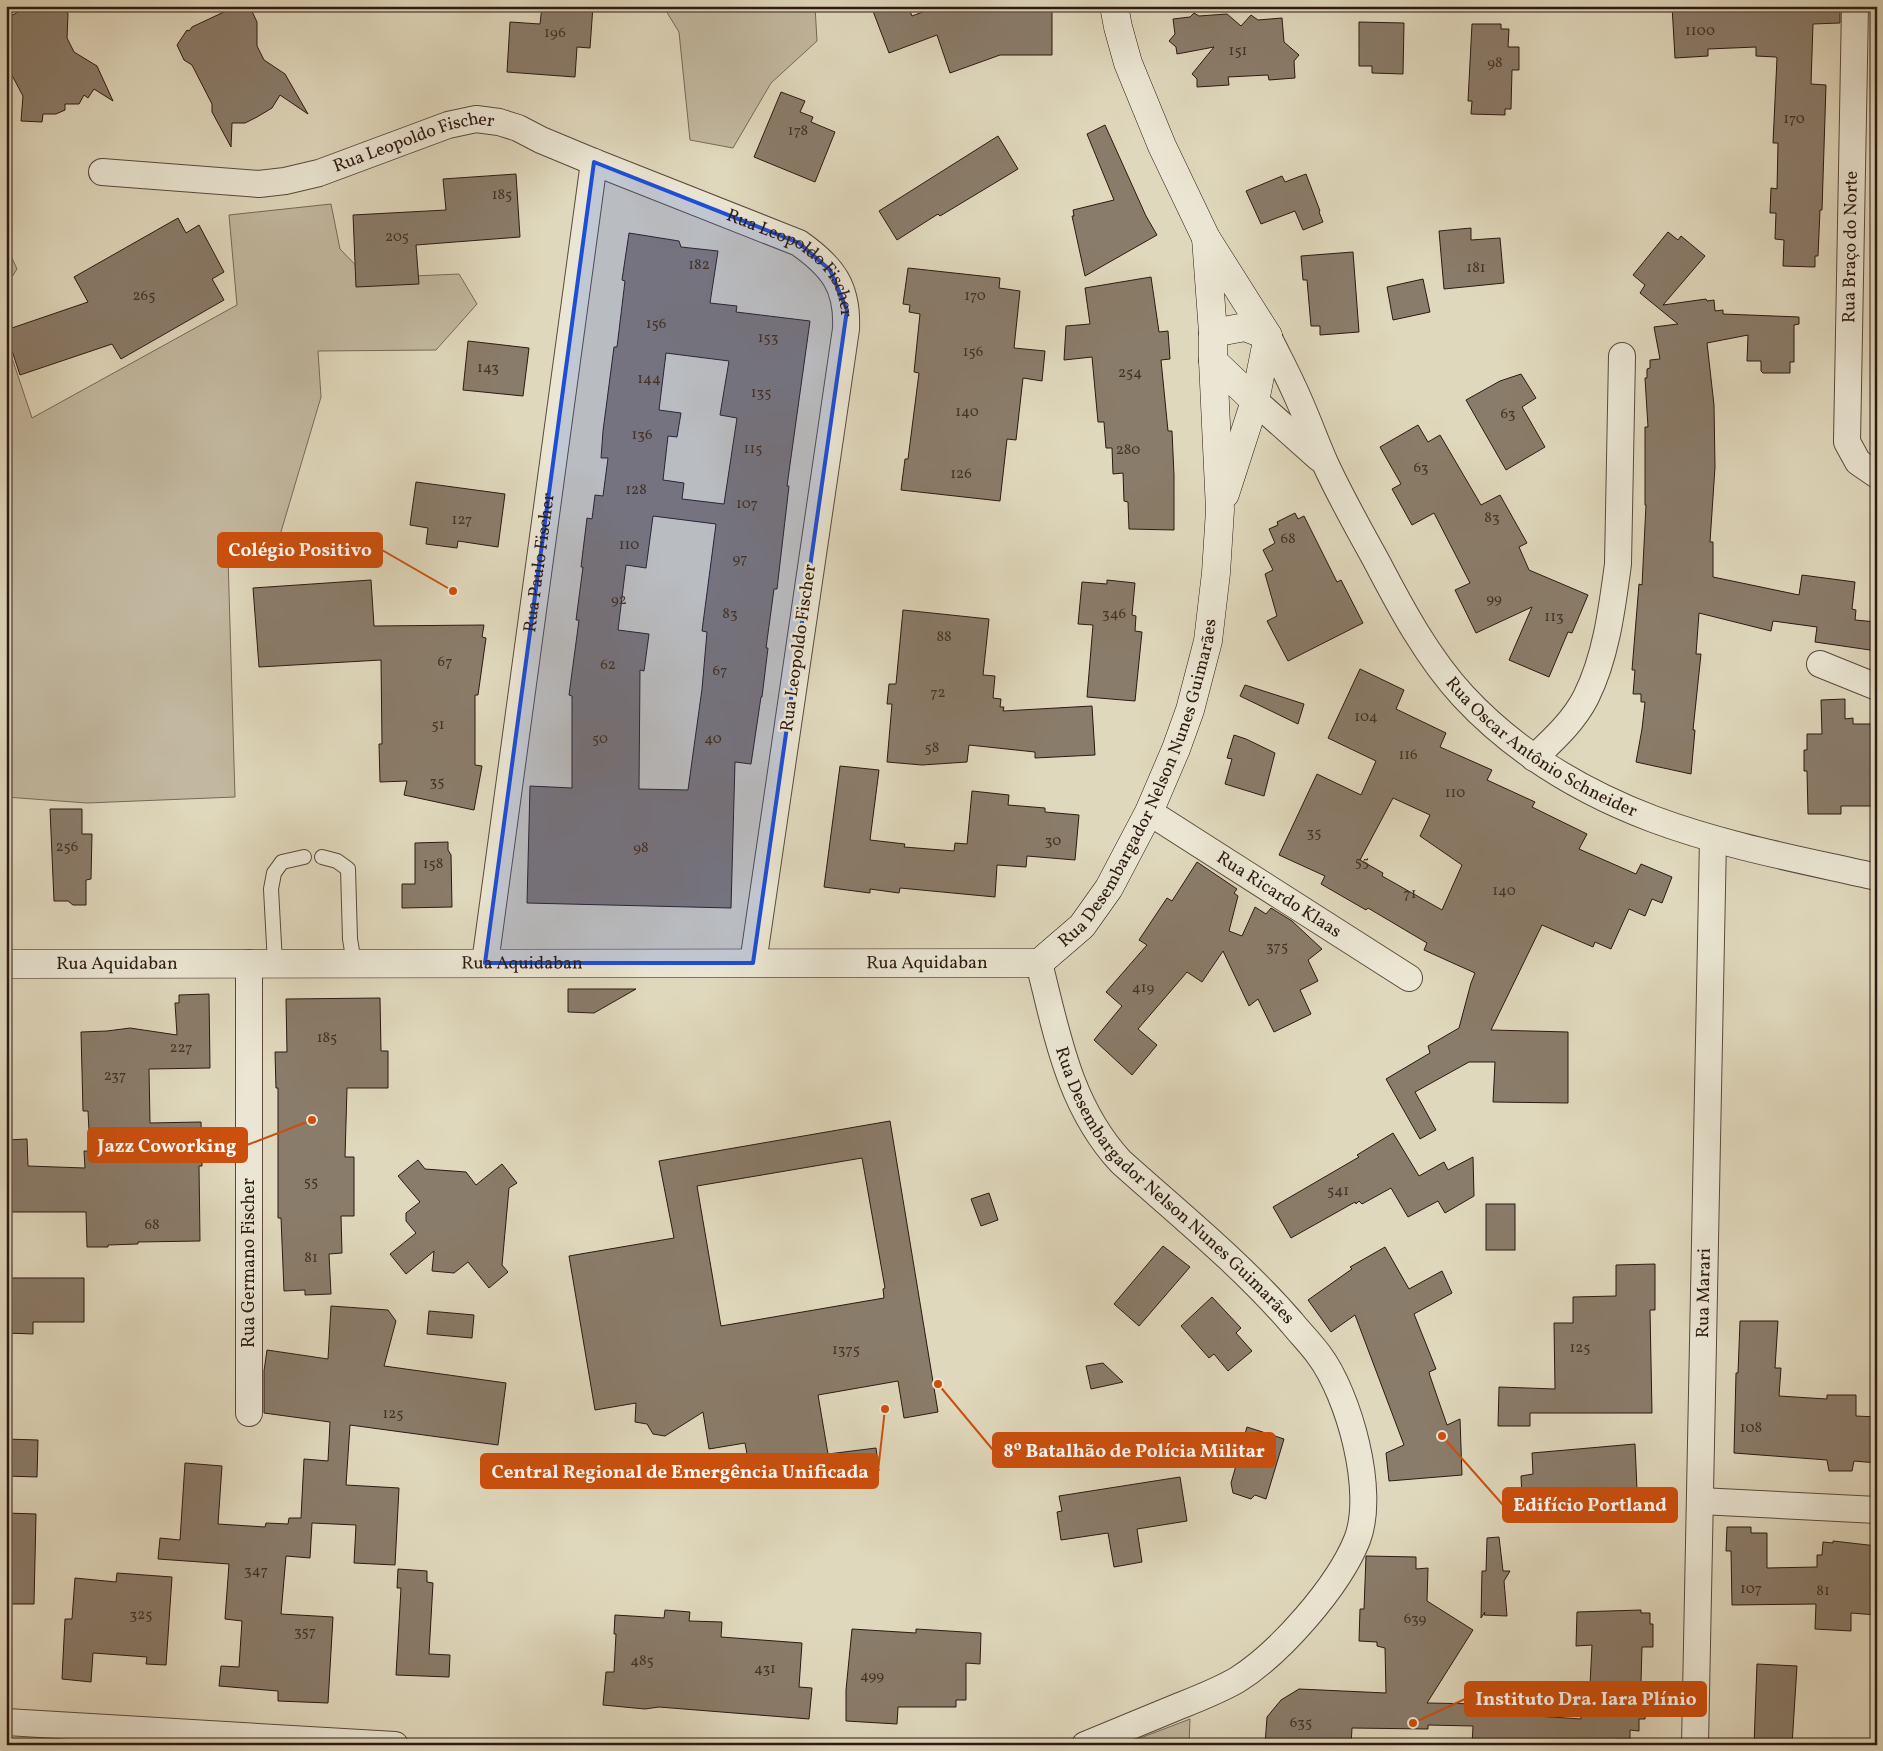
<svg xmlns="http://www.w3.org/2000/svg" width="1883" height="1751" font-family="Vollkorn,serif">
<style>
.green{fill:#c2b89f;stroke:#786858}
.building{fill:#8a7c6a;stroke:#2d1911;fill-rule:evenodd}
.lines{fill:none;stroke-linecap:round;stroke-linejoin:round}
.lane-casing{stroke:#5a493c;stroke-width:16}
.street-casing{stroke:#5a493c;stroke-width:28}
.secondary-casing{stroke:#2d1911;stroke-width:29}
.lane{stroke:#ebe6d3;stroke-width:14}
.street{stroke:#ebe6d3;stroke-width:26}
.secondary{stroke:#ebe6d3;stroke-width:28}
.marked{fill:#1d4ed8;fill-opacity:0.2;stroke:#1d4ed8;stroke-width:4;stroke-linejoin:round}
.labels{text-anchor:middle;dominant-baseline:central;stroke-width:5;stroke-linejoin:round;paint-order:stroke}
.number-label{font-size:15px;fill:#443227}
.street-label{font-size:18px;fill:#2d1911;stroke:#ebe6d3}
.leader{fill:none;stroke:#cc4f0d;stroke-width:2}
.callout-dot{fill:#cc4f0d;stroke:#ebe6d3;stroke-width:2}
.callout{fill:#cc4f0d;stroke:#cc4f0d;stroke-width:2}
.callout-label{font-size:19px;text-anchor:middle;font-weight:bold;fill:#fff}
</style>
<rect width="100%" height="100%" fill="#e0d8bc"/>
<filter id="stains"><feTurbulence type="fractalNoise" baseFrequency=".004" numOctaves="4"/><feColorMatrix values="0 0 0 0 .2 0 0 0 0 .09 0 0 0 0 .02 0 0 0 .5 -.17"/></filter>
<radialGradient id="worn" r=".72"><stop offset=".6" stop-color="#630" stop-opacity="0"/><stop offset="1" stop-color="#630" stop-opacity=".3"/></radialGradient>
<g class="green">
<path d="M663,6H815L817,41L771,83L733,148L690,140L679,32Z"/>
<path d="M331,204L340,249L368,278L459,274L477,304L436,350L318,351L321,397L275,552L228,557L235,797L87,803L6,797V340L32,418L237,305L229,215Z"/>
<path d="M6,245L17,269L6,286Z"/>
<path d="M1190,1719L1189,1745H1122Z"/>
</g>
<g class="building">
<path d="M28,6H64L68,14L67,38L74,52L97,66L113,101L94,89L88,98L84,95L79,104H65V110L56,114H43L42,122L21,121L23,96L6,64V19Z"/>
<path d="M542,6H593L590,48L577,47L575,77L507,72L510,22L540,24Z"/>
<path d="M871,6H908L912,16L939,6H1052V55H1000L950,73L937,35L889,53Z"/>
<path d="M1672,6H1840V23L1813,24L1811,84L1826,85L1822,210H1820L1818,256H1815V267L1783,266L1784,240L1775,239L1776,213H1770L1771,188L1777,189L1778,143H1773L1777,58L1776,57L1756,56V47L1708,49V56L1675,58Z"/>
<path d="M226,7H250L257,22V46L264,60L285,74L308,114L280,95L272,108L257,117L245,123H232L231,147L212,112V104L192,65L184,60L177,45L187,30L189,31L192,27L226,11Z"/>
<path d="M1194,13L1199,16L1227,14L1241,26L1251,15L1258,20L1282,18L1284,42L1299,55L1294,61L1295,78L1269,80L1268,75L1228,77L1229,85L1197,87V79L1192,74L1214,47L1177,54L1176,47L1169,41L1175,34L1173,19L1190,17Z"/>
<path d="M1359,22L1404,23L1403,74L1372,73V66H1359Z"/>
<path d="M1472,24H1501V29H1509L1508,47H1519V70H1512L1511,109H1505V115L1471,114L1472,101H1468Z"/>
<path d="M781,92L805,101L800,112L813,117L811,122L835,132L815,182L754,157Z"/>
<path d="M1105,125L1146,216L1157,235L1085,276L1072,216H1074L1073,210L1114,200L1087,134Z"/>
<path d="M998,136L1018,169L940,216L938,214L897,240L879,211Z"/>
<path d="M516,174L520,237L416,245L419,284L356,287L353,215L446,210L443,179Z"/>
<path d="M1306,174L1320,211L1319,212L1323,222L1303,230L1295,211L1261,224L1246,191L1282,176L1285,182Z"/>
<path d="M178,218L186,233L199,225L224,272L212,279L224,300L121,359L112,344L20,375L12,351L6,353V330L88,302L74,277Z"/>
<path d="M1471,228V240L1500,238L1504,283L1444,289L1439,231Z"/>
<path d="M1668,232L1678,240L1681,236L1705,256L1663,305L1706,299L1707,301L1714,300L1715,311L1723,310V314L1799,317V324L1794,325V362H1790V373H1763L1761,371V361H1747L1748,335L1707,343L1714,405L1715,467L1710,542H1713V577L1799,595L1802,575L1855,582L1852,609L1856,610L1855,620L1877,622V651L1815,642L1817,627L1773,621L1771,631L1699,613L1696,654H1701L1693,730H1695L1691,774L1636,762L1642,729L1645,702H1641V694H1633L1635,670H1632L1639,584L1642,585L1646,505H1645V427H1648L1645,378H1647V369L1650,368V360L1660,359L1654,327L1678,324L1640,293L1645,285L1633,275Z"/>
<path d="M629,233L679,241L681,247L718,251L710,303L737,306L736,312L810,321L787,486H789L777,589H774L766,648H768L762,697H761L751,764L735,762L731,908L527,903L530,786L572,788V696L569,695L579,620H576L583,567H581L587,518L592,519L595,495L603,496L608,458H601L603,431L614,347H617L625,281L622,280ZM666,353L729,361L720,415L737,418L724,504L682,499L684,483L663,480L668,436L677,437L681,413L659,410ZM653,516L716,524L702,631L707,632L702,689L688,790L639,789L640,670L644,671L649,634L618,630L626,565L646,568Z"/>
<path d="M1353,252L1359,332L1320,335V326H1311L1307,280H1303L1301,256Z"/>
<path d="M908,268L1000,278L999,288L1020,291L1014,348L1045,351L1042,381L1023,378L1016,440L1007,439L1000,501L901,490L905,459H908L919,373L914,372L920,314L909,312L910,305L903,304Z"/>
<path d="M1151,277L1159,332L1168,331L1170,359L1161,360L1168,431H1172L1174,475V530L1129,529L1128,502L1124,501L1123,473L1113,474L1112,448H1106L1104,422H1098L1092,357L1064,360L1066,326L1090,324L1085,288Z"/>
<path d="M1423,279L1430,312L1393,320L1387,287Z"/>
<path d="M468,341L529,348L523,396L463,390Z"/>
<path d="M1521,374L1536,398L1522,407L1545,447L1506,470L1466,400L1500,381Z"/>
<path d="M1418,425L1428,442L1440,435L1481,505L1500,495L1527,543L1519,547L1529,570L1588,595L1572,633L1568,632L1549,677L1509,660L1532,607L1476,633L1455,590L1470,583L1434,513L1412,525L1392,489L1401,484L1380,447Z"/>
<path d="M416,482L505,494L498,547L458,541L457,548L426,544L428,528L410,525Z"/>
<path d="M1295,513L1298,519L1304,516L1337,582L1341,580L1363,623L1288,661L1267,621L1277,616L1265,574L1273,570L1263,550L1275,543L1269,529L1278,525L1277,522Z"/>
<path d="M371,580L374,626L484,625L482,637L486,638L478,695H475V765L482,766L474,810L404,795L407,781L380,782L379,744H382L381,660L259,667L253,588Z"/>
<path d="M1107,580L1135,583L1132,615L1136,616L1135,631L1142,632L1135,701L1087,697L1093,625L1078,624L1082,582L1107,584Z"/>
<path d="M903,610L989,619L983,675L995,676L993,698L1001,699L1000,707H1004L1003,711L1092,706L1095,755L1035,758V752L969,745L967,762L922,765L887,762L892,704H887L889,684H896Z"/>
<path d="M1360,669L1404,690L1396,709L1446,733L1440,747L1492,770L1487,780L1535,802L1532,807L1587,834L1579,849L1636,874L1641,864L1672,877L1662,903L1652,899L1645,916L1629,909L1611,949L1595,942L1593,947L1542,925L1491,1030L1568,1032V1103L1493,1102L1495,1062H1469L1415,1092L1436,1130L1420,1139L1386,1079L1430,1053L1428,1046L1459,1028L1471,983L1475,973L1424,950L1427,943L1368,908L1366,910L1321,884L1325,876L1279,855L1317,774L1361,795L1376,761L1328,738ZM1393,798L1430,815L1420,836L1462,865L1442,910L1382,876L1383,873L1360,860Z"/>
<path d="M1245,685L1304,704L1298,724L1240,696Z"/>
<path d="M1845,699V719L1853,718V724H1877V806H1841V814H1808L1807,771H1804V750H1807V734H1822L1821,700Z"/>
<path d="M1234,735L1246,739L1275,753L1264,796L1225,784L1232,759L1227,758Z"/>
<path d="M840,766L879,770L870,840L905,844L904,847L954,851L955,843L967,844L972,791L1009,795L1008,805L1045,808V812L1079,815L1075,860L1027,856L1026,867L997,865L995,897L900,888L899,893L870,889V893L824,887Z"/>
<path d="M50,809H82V834H92L91,879L86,880V905H73L68,901H54Z"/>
<path d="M448,842V850L451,855L452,907L402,908V884H415V843Z"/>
<path d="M1197,862L1237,889L1234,893L1238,896L1229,931L1242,936L1255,907L1266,914L1271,908L1292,921L1322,949L1308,960L1318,981L1300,990L1311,1014L1274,1032L1258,999L1249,1006L1223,951L1202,982L1187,972L1138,1029L1157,1045L1132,1075L1094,1040L1122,1006L1106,992L1147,945L1139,940L1167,898L1172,901Z"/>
<path d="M568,989H636L594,1013L568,1012Z"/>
<path d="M209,994L210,1068L149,1069L150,1123L201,1122L202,1166H199L200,1241L138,1242V1244L108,1245V1247H87L86,1212H6V1140L27,1139L28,1166L85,1168L84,1151H90L88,1111H83L81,1032L107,1031L130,1028L177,1035L175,1003H179V995Z"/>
<path d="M380,998L381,1051H388V1088H347L345,1157H354V1216H341L342,1253L329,1254L331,1294L305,1295V1290L284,1291L281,1218H278V1088H276L275,1052H287L286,999Z"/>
<path d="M890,1121L938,1412L904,1418L898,1381L818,1395L828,1454L876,1448L879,1471L829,1476L830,1481L782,1488L781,1478L752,1482L745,1443L709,1449L703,1412L665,1436L653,1434L647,1424L635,1422L636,1403L595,1410L569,1256L674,1238L659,1161ZM862,1158L885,1288L883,1289L884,1298L721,1326L697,1186Z"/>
<path d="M1393,1133L1419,1176L1444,1162L1448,1170L1473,1157L1474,1196L1445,1213L1438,1201L1408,1217L1391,1188L1362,1204L1359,1201L1356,1204L1355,1202L1291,1238L1273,1207L1359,1157L1357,1155Z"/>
<path d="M418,1160L425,1169L466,1172L476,1185L502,1164L517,1183L509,1188L502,1265L508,1272L489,1288L468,1262L454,1273L432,1271L434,1251L406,1274L390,1254L416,1233L406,1221V1213L420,1202L398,1176Z"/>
<path d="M989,1193L998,1220L981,1226L971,1199Z"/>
<rect x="1486" y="1204" width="29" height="46"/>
<path d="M1163,1246L1190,1267L1139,1326L1114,1304Z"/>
<path d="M1385,1247L1409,1289L1442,1271L1452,1293L1414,1314L1436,1369L1429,1372L1430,1376L1447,1425L1460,1419L1462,1475L1389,1481L1386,1453L1404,1445L1355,1315L1331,1332L1308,1300L1352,1269L1350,1267Z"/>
<path d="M1655,1264V1310H1650L1652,1413H1530V1426H1498L1499,1387L1555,1389L1554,1323H1573V1297L1616,1296V1265Z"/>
<path d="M6,1278H84V1322H33V1334L6,1333Z"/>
<path d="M1212,1297L1241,1328L1236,1333L1252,1351L1228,1371L1214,1354L1209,1358L1181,1326Z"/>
<path d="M331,1306L388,1310L396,1321L384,1366L506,1383L498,1445L350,1425L346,1485L399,1488L395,1565L354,1563L356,1525L312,1523L310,1558L286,1556L281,1614L333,1617L328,1703L278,1701V1691L219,1686L221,1666L239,1667L242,1621L225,1619L229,1564L158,1559L160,1538L180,1540L185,1463L222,1466L218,1524L265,1527L266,1523L288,1524L289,1518H301L304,1459L328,1461L330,1422L264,1413V1371L267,1350L328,1359Z"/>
<path d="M429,1311L474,1315L472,1338L427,1334Z"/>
<path d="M1740,1321H1778L1775,1368H1781L1779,1396L1827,1399V1395H1856V1416L1877,1417V1463L1854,1461L1852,1471H1829L1827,1460L1734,1453L1736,1373H1738Z"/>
<path d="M1103,1363L1123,1382L1091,1389L1086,1366Z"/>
<path d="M1247,1427L1284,1439L1266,1499L1255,1495L1251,1499L1233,1493L1231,1483Z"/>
<path d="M6,1439L38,1440L37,1477L6,1476Z"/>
<path d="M1635,1444L1638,1513L1571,1515L1570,1498L1522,1499L1521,1476L1533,1474L1532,1453Z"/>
<path d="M1180,1477L1187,1521L1137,1529L1142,1562L1114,1567L1108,1533L1061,1540L1057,1512L1062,1511L1059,1496Z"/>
<path d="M6,1513L36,1514L34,1604H6Z"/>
<path d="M1727,1527H1751V1533H1767V1568L1817,1567V1555H1822L1823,1542L1833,1543V1541L1877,1546V1615L1851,1613V1631L1815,1629L1816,1604L1732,1605L1731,1551H1726Z"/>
<path d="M1499,1537L1503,1571H1510L1504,1581L1507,1616L1484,1615L1485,1612L1481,1618L1482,1571H1486L1487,1538Z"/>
<path d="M1366,1556L1416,1557V1569L1428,1568L1427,1601L1473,1630L1427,1703L1482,1704V1691L1513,1693L1512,1695L1538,1697L1537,1716L1581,1719V1704L1589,1705L1592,1645L1576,1646L1577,1612L1641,1610V1613H1650V1624H1653V1647H1642L1641,1682L1647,1683L1645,1719H1639V1731L1630,1730V1739H1616V1745H1472L1473,1726L1428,1725V1729L1352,1728L1351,1745H1265L1267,1717L1281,1700L1299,1689L1386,1693L1385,1648L1377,1646V1642L1359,1641L1360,1609H1364Z"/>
<path d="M398,1569L427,1571V1582L433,1583L429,1654L450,1655L449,1677L396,1675L401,1588H397Z"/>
<path d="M117,1573L172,1577L166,1665L146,1664L147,1657L93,1653L91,1682L62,1679L65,1619H72L75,1578L116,1582Z"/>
<path d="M665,1610L690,1612L689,1621L722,1622L721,1637L802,1643L799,1687L812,1688L809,1719L659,1707L645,1709L603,1705L606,1672H614L616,1634H614L615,1615L664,1618Z"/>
<path d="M852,1629L916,1633V1629L981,1633L980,1664L966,1663V1700H956V1707H898L897,1724L846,1721V1690Z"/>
<path d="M1757,1664L1797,1666L1792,1745H1754Z"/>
</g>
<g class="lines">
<g class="lane-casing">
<g id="lane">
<path d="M322,857L337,861L348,869L350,939L354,963"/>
<path d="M275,963L271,889L274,873L282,862L304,857"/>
</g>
</g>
<g class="street-casing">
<g id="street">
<path d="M1855,6L1847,442L1858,462L1877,475"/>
<path id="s1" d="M102,172L259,184L285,181L319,173L448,125L476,119L499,122L518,128L541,140L594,162L799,243C833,267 848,287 846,329L753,963"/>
<path id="s2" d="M1268,336C1276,353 1285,369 1293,387C1305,412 1314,438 1325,463C1341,498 1360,531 1378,564C1402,610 1428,658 1463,696C1515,752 1582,792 1653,819C1725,846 1802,860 1877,877"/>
<path d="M1255,401L1319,458"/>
<path d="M1820,664L1877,687"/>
<path d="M1534,758C1553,740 1574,721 1586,697C1606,657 1612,609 1618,564L1622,356"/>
<path id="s3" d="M1149,812L1409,978"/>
<path id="s4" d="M485,963L594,162"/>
<path id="s5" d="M1039,963C1057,1034 1069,1106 1121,1162C1179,1214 1241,1264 1292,1323C1301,1334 1311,1344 1319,1355C1349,1395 1376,1492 1357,1540C1338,1587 1280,1653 1237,1680C1218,1691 1197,1699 1177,1707C1146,1720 1116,1732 1085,1745"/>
<path d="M249,1413V963"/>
<path d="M1700,1501L1877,1510"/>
<path d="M6,1722L395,1745"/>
<path id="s6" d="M1695,1745L1713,839"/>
</g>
</g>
<g class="secondary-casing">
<g id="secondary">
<path d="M1114,6L1118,27L1128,63L1162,146L1206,238L1268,336L1255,401L1225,494"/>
<path d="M1213,333L1245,327L1268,336"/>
<path d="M1213,361L1255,401"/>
<path id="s7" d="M6,964L1039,963L1082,926L1109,888L1149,812L1176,749L1190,710L1208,641L1216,573L1220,510L1213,361V333L1206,238"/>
</g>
</g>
<use href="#lane" class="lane"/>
<use href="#street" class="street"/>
<use href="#secondary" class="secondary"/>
</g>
<path class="marked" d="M594,162L799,243L830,270L847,310L753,963H485Z"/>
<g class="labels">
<g class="number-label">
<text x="1700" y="31">1100</text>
<text x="555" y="33">196</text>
<text x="1238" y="51">151</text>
<text x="1495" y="63">98</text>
<text x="1794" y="119">170</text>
<text x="798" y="131">178</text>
<text x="502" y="195">185</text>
<text x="397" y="237">205</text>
<text x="699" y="265">182</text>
<text x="1476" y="268">181</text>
<text x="144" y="296">265</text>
<text x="975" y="296">170</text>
<text x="656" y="324">156</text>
<text x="768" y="338">153</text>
<text x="973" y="352">156</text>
<text x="488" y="368">143</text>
<text x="1130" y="373">254</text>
<text x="649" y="379">144</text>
<text x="761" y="393">135</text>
<text x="967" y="412">140</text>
<text x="1508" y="414">63</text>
<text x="642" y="435">136</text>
<text x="753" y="449">115</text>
<text x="1128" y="450">280</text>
<text x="1421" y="468">63</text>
<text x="961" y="474">126</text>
<text x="636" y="490">128</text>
<text x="747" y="504">107</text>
<text x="1492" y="518">83</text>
<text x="462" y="520">127</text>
<text x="1288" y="539">68</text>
<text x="629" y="545">110</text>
<text x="740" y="559">97</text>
<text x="1494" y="599">99</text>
<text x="619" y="600">92</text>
<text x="730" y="614">83</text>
<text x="1114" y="614">346</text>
<text x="1554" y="617">113</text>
<text x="944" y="637">88</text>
<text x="445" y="662">67</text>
<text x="608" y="665">62</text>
<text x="720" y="671">67</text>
<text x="938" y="693">72</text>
<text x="1366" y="717">104</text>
<text x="438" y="725">51</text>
<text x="600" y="739">50</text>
<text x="713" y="739">40</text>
<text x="932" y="748">58</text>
<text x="1408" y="755">116</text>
<text x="437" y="782">35</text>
<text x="1455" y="793">110</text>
<text x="1314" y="833">35</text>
<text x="1053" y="841">30</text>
<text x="67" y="847">256</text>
<text x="641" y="848">98</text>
<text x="1362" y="862">55</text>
<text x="433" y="864">158</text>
<text x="1504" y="891">140</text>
<text x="1410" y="894">71</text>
<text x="1277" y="947">375</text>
<text x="1143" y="988">419</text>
<text x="327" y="1038">185</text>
<text x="181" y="1048">227</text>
<text x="115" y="1076">237</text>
<text x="311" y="1182">55</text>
<text x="1338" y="1191">541</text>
<text x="152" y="1225">68</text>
<text x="311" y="1258">81</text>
<text x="1580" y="1348">125</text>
<text x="846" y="1350">1375</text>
<text x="393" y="1414">125</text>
<text x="1751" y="1428">108</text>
<text x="256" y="1571">347</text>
<text x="1751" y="1589">107</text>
<text x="1823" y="1591">81</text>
<text x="141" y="1615">325</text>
<text x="1415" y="1619">639</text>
<text x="305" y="1632">357</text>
<text x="642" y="1661">485</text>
<text x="765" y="1669">431</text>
<text x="872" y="1676">499</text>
<text x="1301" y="1723">635</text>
</g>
<g class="street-label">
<text stroke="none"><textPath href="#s1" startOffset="319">Rua Leopoldo Fischer</textPath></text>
<text transform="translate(1851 247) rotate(-89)">Rua Braço do Norte</text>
<text stroke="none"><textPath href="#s1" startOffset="739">Rua Leopoldo Fischer</textPath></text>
<text stroke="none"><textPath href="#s4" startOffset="404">Rua Paulo Fischer</textPath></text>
<text transform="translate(799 648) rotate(-82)">Rua Leopoldo Fischer</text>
<text stroke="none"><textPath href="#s2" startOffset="505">Rua Oscar Antônio Schneider</textPath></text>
<text stroke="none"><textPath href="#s7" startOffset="1244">Rua Desembargador Nelson Nunes Guimarães</textPath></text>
<text stroke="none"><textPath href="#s3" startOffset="154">Rua Ricardo Klaas</textPath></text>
<text stroke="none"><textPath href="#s7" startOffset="111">Rua Aquidaban</textPath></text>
<text stroke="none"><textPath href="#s7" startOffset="516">Rua Aquidaban</textPath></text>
<text stroke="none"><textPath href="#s7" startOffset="921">Rua Aquidaban</textPath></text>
<text stroke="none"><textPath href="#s5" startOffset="269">Rua Desembargador Nelson Nunes Guimarães</textPath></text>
<text transform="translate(249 1263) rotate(-90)">Rua Germano Fischer</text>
<text stroke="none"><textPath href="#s6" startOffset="452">Rua Marari</textPath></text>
</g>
</g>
<path class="leader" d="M453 591L382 550M312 1120L247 1145M938 1384L993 1450M885 1409L878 1471M1442 1436L1503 1505M1413 1723L1465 1699"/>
<g class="callout-dot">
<circle cx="453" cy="591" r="5"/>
<circle cx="312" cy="1120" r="5"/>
<circle cx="938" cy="1384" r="5"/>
<circle cx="885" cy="1409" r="5"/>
<circle cx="1442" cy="1436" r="5"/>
<circle cx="1413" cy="1723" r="5"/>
</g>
<g class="callout">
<rect x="218" y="533" width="164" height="34" rx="5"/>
<rect x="88" y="1128" width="159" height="34" rx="5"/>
<rect x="993" y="1433" width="282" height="34" rx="5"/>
<rect x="481" y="1454" width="397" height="34" rx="5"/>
<rect x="1503" y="1488" width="174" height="34" rx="5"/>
<rect x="1465" y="1682" width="241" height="34" rx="5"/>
</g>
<g class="callout-label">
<text x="300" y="556">Colégio Positivo</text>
<text x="167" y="1152">Jazz Coworking</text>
<text x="1134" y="1457">8º Batalhão de Polícia Militar</text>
<text x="680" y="1478">Central Regional de Emergência Unificada</text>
<text x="1590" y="1511">Edifício Portland</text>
<text x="1586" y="1705">Instituto Dra. Iara Plínio</text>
</g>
<rect width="1883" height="1751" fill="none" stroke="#e0d8bc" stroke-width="25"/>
<rect x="8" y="8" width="1868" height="1736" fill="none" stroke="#2d1911" stroke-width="2.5"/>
<rect x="12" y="12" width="1858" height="1726" fill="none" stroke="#2d1911"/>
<rect width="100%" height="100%" filter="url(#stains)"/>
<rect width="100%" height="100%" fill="url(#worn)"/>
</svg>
